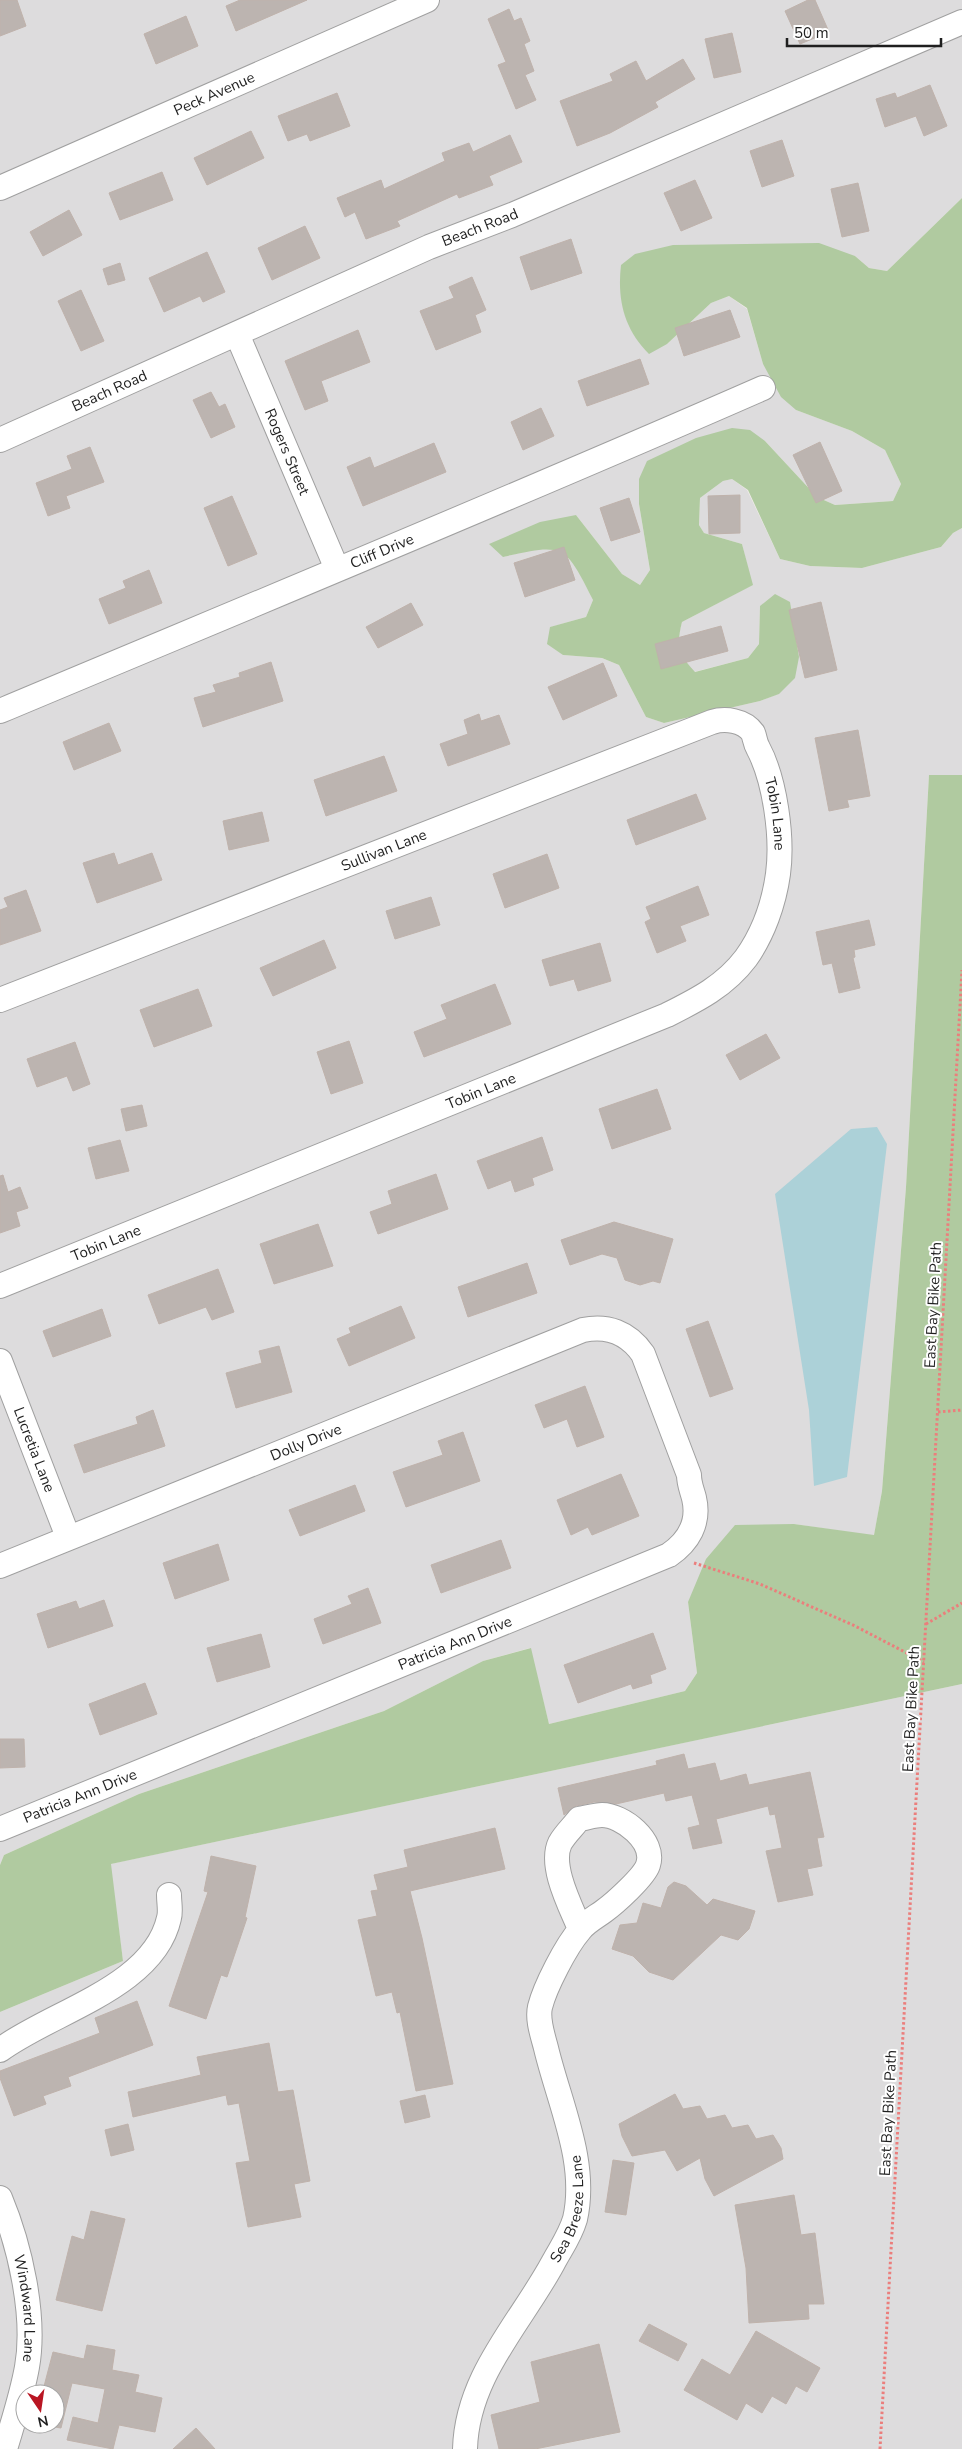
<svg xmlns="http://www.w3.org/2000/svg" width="962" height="2449" font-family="'Nunito Sans',sans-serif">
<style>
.residential{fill:#dddcdd;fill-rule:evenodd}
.forest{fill:#b0caa0}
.water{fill:#acd1d8}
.building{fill:#bcb4b0;stroke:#bfb2ab}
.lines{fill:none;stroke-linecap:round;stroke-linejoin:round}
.minor-casing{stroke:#a0a0a0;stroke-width:26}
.path{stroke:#eb7e7c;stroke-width:3;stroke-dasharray:2.5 2.5;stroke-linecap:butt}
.minor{stroke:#fff;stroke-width:24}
.labels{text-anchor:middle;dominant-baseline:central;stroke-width:4;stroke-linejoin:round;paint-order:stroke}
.street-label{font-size:15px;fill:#1f1f1f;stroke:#fff}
</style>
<rect width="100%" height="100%" fill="#efece7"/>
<g class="residential">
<path d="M0,0H962V198L887,271L869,268L855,256L673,245L667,344L711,303L729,296L747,309L763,364L796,410L852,431L885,450L901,484L893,501L835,505L817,497L765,441L639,479V504L650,570L640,585L622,574L576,515L503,557L540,548L559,550L575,564L593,600L586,617L551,627L563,655L602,658L619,665L646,717L664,723L760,701L778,694L760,606L759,644L748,658L694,672L682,659L677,641L682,622L752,585L742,544L704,533L699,525L700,498L723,481L732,479L747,490L780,559L810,566L862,568L941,547L953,533L962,528V775H929L906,1187L882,1491L874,1536L794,1524L688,1602L697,1673L685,1691L549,1724L530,1648L483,1661L384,1711L139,1794L4,1855L0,1865Z"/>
<path d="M962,1684V2449H0V2012L123,1961L110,1864ZM25,2394H55V2424H25Z"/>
</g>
<g class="forest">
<path d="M962,198V528L953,533L941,547L862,568L810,566L780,559L748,490L732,479L723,481L700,498L699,525L704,533L742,544L753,585L682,622C676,646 678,654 695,672L748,658L759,644L760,606L775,594L790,602L799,657L795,678L779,694L760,701L664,723L646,717L619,665L602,658L563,655L547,644L550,627L586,617L593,600C565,544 564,543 503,557L489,544L540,522L576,515L622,574L640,585L650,570L639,504V479L647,461L696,438L732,428L750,430L765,441L817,497L835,505L893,501L901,484L885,450L852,431L796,410L781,397L763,364L747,308L729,296L711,303L667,344L649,354C624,329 617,300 621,265L635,254L673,245L819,243L855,256L869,268L887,271Z"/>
<path d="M929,775H962V1684L111,1864L123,1961L0,2012V1865L4,1855L139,1794L384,1711L483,1661L531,1648L549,1724L685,1691L697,1673L688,1602L706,1559L735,1525L794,1524L874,1535L882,1491L906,1187Z"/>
</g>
<path class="water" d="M877,1127L887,1144L847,1477L814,1486L809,1410L775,1194L851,1129Z"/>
<g class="building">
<path d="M0,0H17L26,26L0,36Z"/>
<path d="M240,0H307L236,31L226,6Z"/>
<path d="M808,0H815L829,32L800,44L785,11Z"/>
<path d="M509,9L514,21L521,18L530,41L524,44L534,71L525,75L536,100L516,109L498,65L506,62L488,19Z"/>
<path d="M186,16L198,46L156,64L144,34Z"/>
<path d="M732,33L741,72L714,78L705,39Z"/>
<path d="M683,59L695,79L655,102L658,107L610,133L577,146L560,101L613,81L610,74L636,61L646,81Z"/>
<path d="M930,85L947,126L924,136L916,116L885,127L876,99L895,93L897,98Z"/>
<path d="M337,93L350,126L310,141L307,134L288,141L278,116Z"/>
<path d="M251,131L264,158L207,185L194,158Z"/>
<path d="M510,135L522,162L489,176L493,185L459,198L457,194L397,221L400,226L366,239L355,212L345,217L337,198L381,180L384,189L445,161L442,153L469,143L473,152Z"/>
<path d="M782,140L794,176L762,187L750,151Z"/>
<path d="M162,172L173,200L120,220L109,193Z"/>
<path d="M695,180L712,218L681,231L664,193Z"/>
<path d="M858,183L869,231L842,237L831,189Z"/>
<path d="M69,210L82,235L43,256L30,232Z"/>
<path d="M305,226L320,258L272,280L258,248Z"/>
<path d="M571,239L582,273L531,290L520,257Z"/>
<path d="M207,252L225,292L203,302L200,296L164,312L149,278Z"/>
<path d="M120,263L125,280L108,285L103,269Z"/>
<path d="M472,277L486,310L475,315L481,332L436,350L420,311L454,298L449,287Z"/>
<path d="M81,290L104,341L81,351L58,301Z"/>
<path d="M730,310L740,337L684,356L675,328Z"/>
<path d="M358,330L370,362L321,381L328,401L305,410L285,361Z"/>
<path d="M640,359L649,384L587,406L578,381Z"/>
<path d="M211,392L219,407L225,404L235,427L211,438L193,400Z"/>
<path d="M541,408L554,436L523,450L511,422Z"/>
<path d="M820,442L842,491L816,503L793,455Z"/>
<path d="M434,443L446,472L363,506L347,467L370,457L374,468Z"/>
<path d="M90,447L104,482L66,496L70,508L48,516L36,483L72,469L67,456Z"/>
<path d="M740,495V533L709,534L708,496Z"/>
<path d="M232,496L257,554L228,566L204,508Z"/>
<path d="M629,498L640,532L611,541L600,508Z"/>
<path d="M564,547L575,580L525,597L514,563Z"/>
<path d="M149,570L162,603L109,624L99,599L126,588L123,581Z"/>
<path d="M821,602L837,670L805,678L789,610Z"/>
<path d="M411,603L423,625L378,648L366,627Z"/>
<path d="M721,626L728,651L661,669L655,644Z"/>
<path d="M271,662L283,701L203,727L194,698L216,692L213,685L240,677L239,673Z"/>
<path d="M603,663L617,696L563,720L548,687Z"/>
<path d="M479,714L481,721L499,715L510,744L448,766L440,744L468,734L464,720Z"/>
<path d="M109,723L121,751L74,770L63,742Z"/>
<path d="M858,730L870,796L847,800L849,807L829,811L815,738Z"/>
<path d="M384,756L397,791L326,816L314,780Z"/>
<path d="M696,794L706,819L636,845L627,820Z"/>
<path d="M262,812L269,841L229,850L223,821Z"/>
<path d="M114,853L118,865L152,853L162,880L97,903L83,863Z"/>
<path d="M547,854L559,888L505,908L493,874Z"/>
<path d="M698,886L709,915L680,926L686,941L657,953L645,922L651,919L646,907Z"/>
<path d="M26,890L41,931L0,945V910L8,907L4,898Z"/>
<path d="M431,897L440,925L395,939L386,911Z"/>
<path d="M869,920L875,945L854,950L855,957L853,958L860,988L839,993L832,963L823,965L816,932Z"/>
<path d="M324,940L336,968L273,996L260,968Z"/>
<path d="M600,943L611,981L578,991L574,979L550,986L542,960Z"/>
<path d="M495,984L511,1024L424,1057L414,1032L447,1019L441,1005Z"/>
<path d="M198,989L212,1026L154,1047L140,1010Z"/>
<path d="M766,1034L780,1058L740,1080L726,1055Z"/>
<path d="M349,1041L363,1083L331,1094L317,1052Z"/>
<path d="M75,1042L90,1084L73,1091L67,1076L37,1087L27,1059Z"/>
<path d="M657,1089L671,1129L612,1149L599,1109Z"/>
<path d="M142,1105L147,1126L126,1131L121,1109Z"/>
<path d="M542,1137L553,1170L532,1178L534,1185L515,1192L511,1180L488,1189L477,1161Z"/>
<path d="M120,1140L129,1171L96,1179L88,1148Z"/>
<path d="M436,1174L448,1209L378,1234L370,1212L392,1204L388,1191Z"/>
<path d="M3,1175L8,1192L20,1187L28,1208L16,1212L20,1226L0,1233V1176Z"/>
<path d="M614,1222L673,1239L660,1283L653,1281L640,1285L625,1280L617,1258L602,1254L570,1265L561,1240Z"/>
<path d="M318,1224L333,1266L274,1284L260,1244Z"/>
<path d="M527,1263L537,1293L468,1317L458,1287Z"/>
<path d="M218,1269L234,1312L212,1320L206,1307L159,1324L148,1295Z"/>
<path d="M401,1306L415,1338L349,1366L337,1339L351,1333L349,1328Z"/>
<path d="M102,1309L111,1336L53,1357L43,1331Z"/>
<path d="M708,1321L733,1389L710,1397L686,1329Z"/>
<path d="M279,1346L292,1392L236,1408L226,1373L262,1363L259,1351Z"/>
<path d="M585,1386L604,1437L577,1447L567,1419L544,1428L535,1405Z"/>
<path d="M153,1410L165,1446L84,1473L74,1445L138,1424L136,1417Z"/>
<path d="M463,1432L480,1481L406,1507L393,1472L443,1455L438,1441Z"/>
<path d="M621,1474L639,1516L592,1535L588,1527L571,1535L557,1500Z"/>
<path d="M355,1485L365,1511L300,1536L289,1510Z"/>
<path d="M501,1540L511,1568L441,1593L431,1565Z"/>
<path d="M218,1544L229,1580L175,1599L163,1563Z"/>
<path d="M368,1588L381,1623L323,1644L314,1619L352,1604L348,1596Z"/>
<path d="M104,1600L113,1626L48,1648L37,1614L76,1601L79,1609Z"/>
<path d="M653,1633L666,1669L650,1675L652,1683L633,1689L631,1684L578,1703L564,1665Z"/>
<path d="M261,1634L270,1667L217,1682L207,1648Z"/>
<path d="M145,1683L157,1714L100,1735L89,1704Z"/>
<path d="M0,1739H24L25,1767L0,1768Z"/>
<path d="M684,1754L688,1769L715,1763L720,1781L746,1774L749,1785L810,1772L824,1837L817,1838L822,1866L807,1869L813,1895L778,1902L766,1851L782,1848L775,1814L770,1815L768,1806L716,1819L722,1843L693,1849L688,1828L700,1825L692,1795L666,1801L664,1793L616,1804L594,1802L576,1806L564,1815L558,1788L657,1765L656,1761Z"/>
<path d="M495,1828L505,1869L410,1891L422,1938L453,2084L416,2091L400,2012L397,2013L392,1992L376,1996L358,1920L377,1916L371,1891L378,1890L374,1875L408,1867L404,1850Z"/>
<path d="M211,1856L256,1866L245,1917L247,1918L227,1977L221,1975L206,2019L169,2006L208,1892L204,1891Z"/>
<path d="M674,1882L686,1886L707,1905L713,1899L755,1911L749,1929L738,1940L721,1935L673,1980L649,1972L633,1956L612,1949L620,1925L637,1923L643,1903L661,1908L668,1887Z"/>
<path d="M137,2001L153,2045L68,2077L71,2086L43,2096L46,2104L14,2116L0,2078V2071L100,2033L95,2018Z"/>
<path d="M269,2043L278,2092L293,2090L310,2181L294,2184L301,2217L248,2227L236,2163L250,2161L239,2103L228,2105L226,2095L133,2117L128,2092L201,2075L197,2057Z"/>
<path d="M675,2094L683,2109L700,2106L707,2119L725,2115L732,2128L748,2125L756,2139L773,2135L781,2148L783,2159L714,2196L705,2179L700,2158L677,2171L665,2150L632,2156L622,2136L619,2124Z"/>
<path d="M425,2095L430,2117L405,2123L400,2101Z"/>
<path d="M128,2124L134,2150L111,2156L105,2130Z"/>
<path d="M613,2160L634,2163L626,2215L605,2212Z"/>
<path d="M794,2195L801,2235L815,2233L824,2304H808L809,2319L749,2323L746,2268L735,2205Z"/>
<path d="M91,2211L125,2219L102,2311L56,2300L72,2236L84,2240Z"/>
<path d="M649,2324L687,2344L678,2361L639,2341Z"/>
<path d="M756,2331L820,2368L807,2392L796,2386L786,2404L772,2396L762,2413L746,2403L737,2420L684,2390L702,2359L730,2375Z"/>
<path d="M599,2344L620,2432L535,2449H499L491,2415L540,2402L531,2362Z"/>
<path d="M87,2345L115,2350L112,2370L139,2375L135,2392L162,2398L155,2432L119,2425L113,2449L67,2440L73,2417L98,2423L105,2389L72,2383L61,2428L55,2427V2394H42L53,2352L84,2359Z"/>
<path d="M196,2428L215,2449H173Z"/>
</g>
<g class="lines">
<g class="minor-casing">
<g id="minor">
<path id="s1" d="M0,188L427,0"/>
<path id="s2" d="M237,334L337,569"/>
<path id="s3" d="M0,440L429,247L512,215L962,22"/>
<path id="s4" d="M0,711C255,604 510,499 763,388"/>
<path id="s5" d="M0,1000L712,722C725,718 744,720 753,733C755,738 755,743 758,748C775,780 783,837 778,874C774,903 763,934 746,958C725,986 697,1000 667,1015L0,1286"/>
<path id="s6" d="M0,1361L68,1537"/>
<path id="s7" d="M0,1566L583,1330C607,1325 628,1332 643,1354L689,1475C689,1484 692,1490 694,1498C700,1523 688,1542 669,1555L0,1829"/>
<path d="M0,2050C51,2012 154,1987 169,1918C171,1911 169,1903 169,1895"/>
<path id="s8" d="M0,2198C20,2246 36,2316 27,2367C22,2395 13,2422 5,2449"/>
<path id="s9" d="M465,2449C467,2376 520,2324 553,2263C561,2248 570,2236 575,2219C588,2162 559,2103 546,2048C543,2036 537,2020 540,2007C545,1987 566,1946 580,1930C586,1922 596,1917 604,1911C615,1903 644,1877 648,1865C656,1841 622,1815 602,1815C595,1815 586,1818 579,1819C573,1827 565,1834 560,1843C549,1866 571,1907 580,1929"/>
</g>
</g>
<g class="path">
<path d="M938,1412L962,1410"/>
<path d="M694,1563L760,1584L855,1626L924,1662"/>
<path d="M926,1624L962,1603"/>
<path d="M880,2449L962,970"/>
</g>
<use href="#minor" class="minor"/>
</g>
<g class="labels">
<g class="street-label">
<text stroke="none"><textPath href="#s1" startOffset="234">Peck Avenue</textPath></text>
<text stroke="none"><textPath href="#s3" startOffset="525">Beach Road</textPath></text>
<text stroke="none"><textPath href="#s3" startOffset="120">Beach Road</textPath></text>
<text stroke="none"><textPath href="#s2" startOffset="128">Rogers Street</textPath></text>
<text stroke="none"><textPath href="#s4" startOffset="414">Cliff Drive</textPath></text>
<text stroke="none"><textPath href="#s5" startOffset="894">Tobin Lane</textPath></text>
<text stroke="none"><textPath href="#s5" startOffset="412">Sullivan Lane</textPath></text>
<text transform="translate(481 1091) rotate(-22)">Tobin Lane</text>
<text transform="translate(106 1243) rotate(-22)">Tobin Lane</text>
<text transform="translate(933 1305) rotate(-87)">East Bay Bike Path</text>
<text stroke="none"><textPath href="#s7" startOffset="330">Dolly Drive</textPath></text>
<text stroke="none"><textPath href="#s6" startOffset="95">Lucretia Lane</textPath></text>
<text transform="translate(455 1643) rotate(-22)">Patricia Ann Drive</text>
<text transform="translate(911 1709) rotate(-87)">East Bay Bike Path</text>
<text transform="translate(80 1796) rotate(-22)">Patricia Ann Drive</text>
<text transform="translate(888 2113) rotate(-87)">East Bay Bike Path</text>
<text stroke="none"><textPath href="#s9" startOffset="266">Sea Breeze Lane</textPath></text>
<text stroke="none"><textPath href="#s8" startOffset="114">Windward Lane</textPath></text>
</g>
</g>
<g transform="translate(40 2409) rotate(167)"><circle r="24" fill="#ffffff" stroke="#a5a5a5"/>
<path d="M0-4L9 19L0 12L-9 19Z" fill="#b91623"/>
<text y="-8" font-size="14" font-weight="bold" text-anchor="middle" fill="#1f1f1f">N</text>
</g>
<path d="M787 38v8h154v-8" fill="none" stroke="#1f1f1f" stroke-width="2.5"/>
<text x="794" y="38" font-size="15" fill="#1f1f1f" stroke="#ffffff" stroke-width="4" paint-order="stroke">50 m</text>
</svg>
